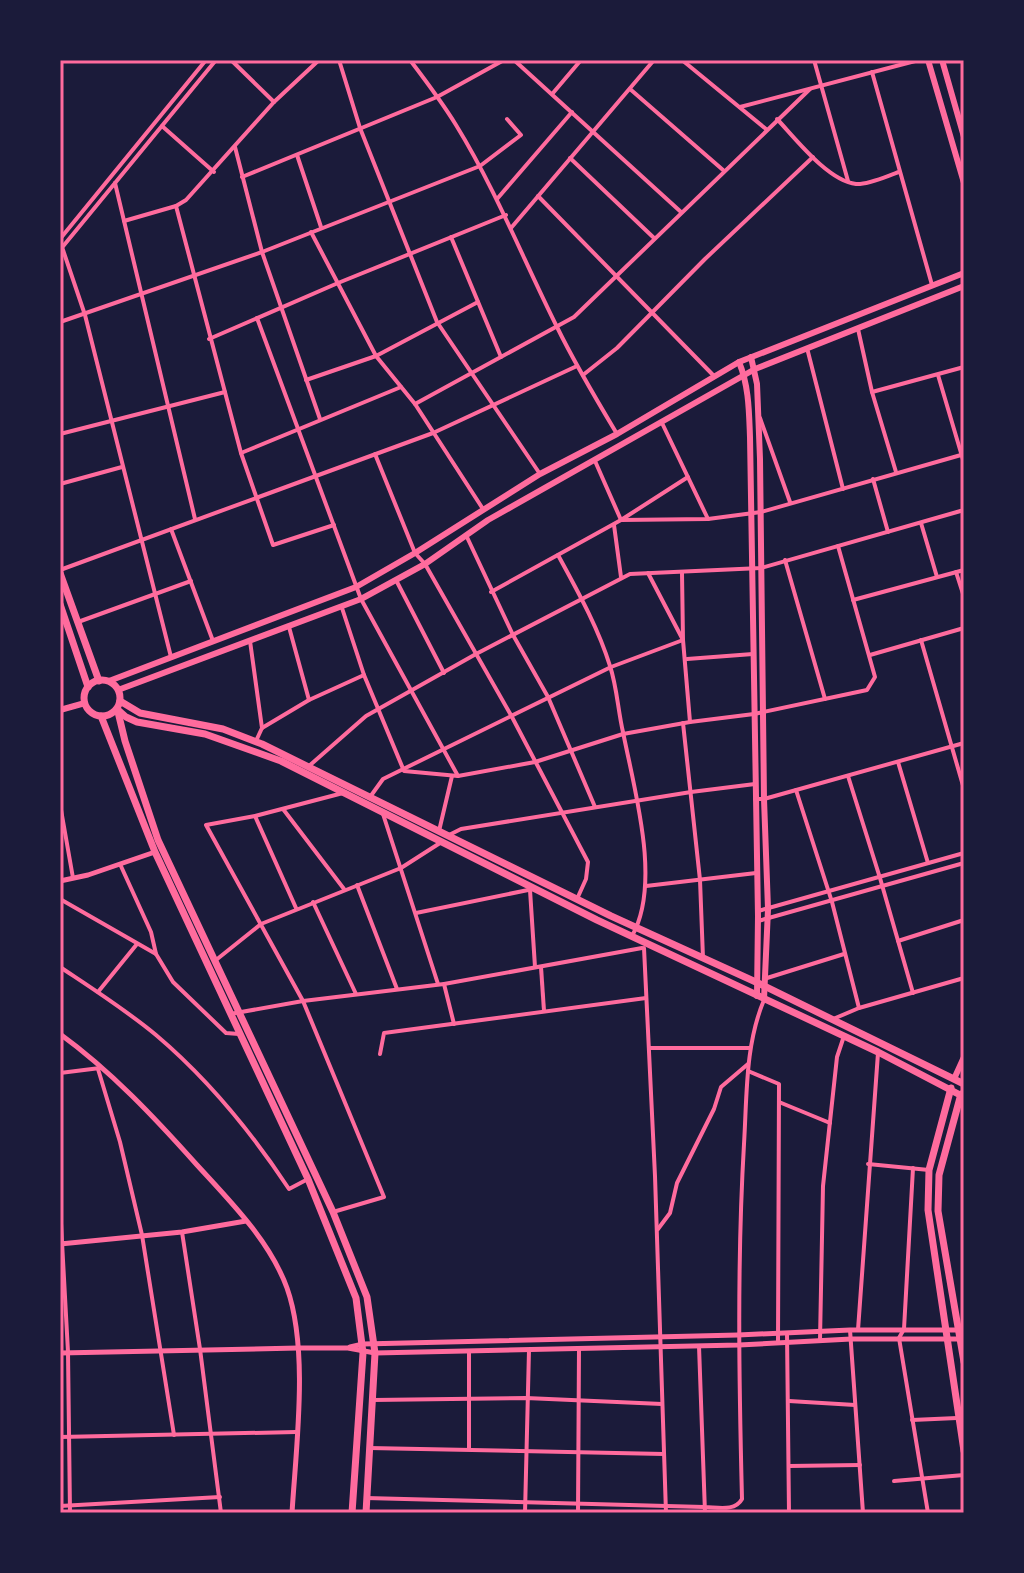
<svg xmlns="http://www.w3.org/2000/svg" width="1024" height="1573" font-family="'Archivo Narrow',sans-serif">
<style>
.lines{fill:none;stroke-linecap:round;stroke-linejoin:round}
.minor{stroke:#ff6b9d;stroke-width:4}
.tertiary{stroke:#ff6b9d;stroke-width:5}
.secondary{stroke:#ff6b9d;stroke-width:6}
.primary{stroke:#ff6b9d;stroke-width:7}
.neatline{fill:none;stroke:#ff6b9d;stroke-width:3}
</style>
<rect width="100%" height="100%" fill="#1b1b3a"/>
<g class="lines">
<g class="minor">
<path d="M231,60L274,102"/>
<path d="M339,60L360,128L437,322L540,474"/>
<path d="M410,60C426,81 442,102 456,125C496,190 523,259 557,327C575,364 596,399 617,434"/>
<path d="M514,60L681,212"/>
<path d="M682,60L766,129"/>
<path d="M814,60L848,181"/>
<path d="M872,72L932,285"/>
<path d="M630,89L723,170"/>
<path d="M553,93L581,60"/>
<path d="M740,107L919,60"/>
<path d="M777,119C795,138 828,181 856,184C868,185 887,176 899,172"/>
<path d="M162,126L214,172"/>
<path d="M235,147L262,252L320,419"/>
<path d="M297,155L321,227"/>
<path d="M570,158L654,238"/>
<path d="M242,177L437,97L504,60"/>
<path d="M115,183L195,519"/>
<path d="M538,196L714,376"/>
<path d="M497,199L572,112"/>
<path d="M176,206L241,453L273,545L334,525"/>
<path d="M124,221L176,206L186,200L274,102L319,60"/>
<path d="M511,228L654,60"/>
<path d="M311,232L376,356L415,404L483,509"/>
<path d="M451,237L501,357"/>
<path d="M60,239L206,60"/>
<path d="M62,247L85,315L171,657"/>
<path d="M60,250L216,60"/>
<path d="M257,318L361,599L458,776"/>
<path d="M60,322L262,252L480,166L521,135L507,119"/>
<path d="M858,329L872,392L896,472"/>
<path d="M209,339L338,283L506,215"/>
<path d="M807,348L843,489"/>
<path d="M583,375L617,348L705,259L813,157"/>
<path d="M938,375L964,463"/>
<path d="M306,380L376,356L478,302"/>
<path d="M872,392L964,367"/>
<path d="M415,404L574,317L810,89"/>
<path d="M760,418L790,502"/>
<path d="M662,423L708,519"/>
<path d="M60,434L225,392"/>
<path d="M241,453L401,387"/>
<path d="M375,454L415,553L425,564L512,717L588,862L586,879L577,899"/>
<path d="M595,461L621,520L708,519L761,512L961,455"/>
<path d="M873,479L888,532"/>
<path d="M60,484L122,467"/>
<path d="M921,523L937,577"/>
<path d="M614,525L621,577"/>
<path d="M171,529L213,641"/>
<path d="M466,535L513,635L548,697L595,807"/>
<path d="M558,555C577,590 598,627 610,666C617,687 618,711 623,732C634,789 662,883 632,936"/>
<path d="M785,560L825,699"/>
<path d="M60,570L433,433L577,366"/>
<path d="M956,572L964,597"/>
<path d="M648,573L683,640L690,722"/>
<path d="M396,580L444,673"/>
<path d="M491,592L621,520L688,477"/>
<path d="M853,600L964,570"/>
<path d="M342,608L364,675L404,771L458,776L535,762L623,734L690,722L754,714L867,690L875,677L838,546"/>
<path d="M78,622L191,581"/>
<path d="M289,627L309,700"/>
<path d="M921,640L964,789"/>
<path d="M250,641L262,728"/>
<path d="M870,655L964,628"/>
<path d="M687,659L753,654"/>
<path d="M683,723L700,880L703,958"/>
<path d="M256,741L262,728L309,700L364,675"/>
<path d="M898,762L928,863"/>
<path d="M309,766L366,716L476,654L630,574L761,568L964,510"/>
<path d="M848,776L880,878L913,993"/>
<path d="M796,790L832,902L859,1008"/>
<path d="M370,797L383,779L611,667L683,640L682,573"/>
<path d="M755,799H764L964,743"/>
<path d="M60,804L73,878"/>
<path d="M283,809L344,889"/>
<path d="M383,814L438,984"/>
<path d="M255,816L296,908"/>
<path d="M439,831L452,776"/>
<path d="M449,835L461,829L691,792L755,784"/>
<path d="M120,864L151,932L156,954"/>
<path d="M357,885L397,989"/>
<path d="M646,886L756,873"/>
<path d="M530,890L535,967"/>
<path d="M60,899L156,954L173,982L226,1033L239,1034"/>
<path d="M313,902L356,994"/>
<path d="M758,911L964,853"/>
<path d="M416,913L533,889"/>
<path d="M758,921L964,863"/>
<path d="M898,941L964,920"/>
<path d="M644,948L655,1176L666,1513"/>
<path d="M216,960L261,924L401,868L440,843"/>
<path d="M60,967C93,989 126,1010 156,1035C208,1079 252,1133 289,1189L308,1179"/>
<path d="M541,967L544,1011"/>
<path d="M767,978L844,954"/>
<path d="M444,984L454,1024"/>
<path d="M98,992L137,944"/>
<path d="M230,1014L303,1001L444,984L642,948"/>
<path d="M833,1019L859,1008L964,978"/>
<path d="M649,1048H750"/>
<path d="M380,1054L384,1033L646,998"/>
<path d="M98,1069L120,1142L142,1235L174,1435"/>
<path d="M748,1071L779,1084L778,1342"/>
<path d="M60,1073L100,1068"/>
<path d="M779,1102L830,1123"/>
<path d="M868,1164L929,1170"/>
<path d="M913,1168L904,1329L899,1338L928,1513"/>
<path d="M60,1205L68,1352L70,1513"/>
<path d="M333,1212L384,1197L303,1001L206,825L255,816L343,793"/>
<path d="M658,1229L670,1213L677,1183L714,1109L721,1087L748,1064"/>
<path d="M182,1232L200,1349L221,1513"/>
<path d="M850,1330L863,1513"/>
<path d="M858,1330L878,1053"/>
<path d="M787,1333L789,1513"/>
<path d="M820,1340L823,1186L837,1057L844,1036"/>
<path d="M699,1346L705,1513"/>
<path d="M373,1400L526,1398L662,1404"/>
<path d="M789,1401L855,1405"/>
<path d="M912,1420L957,1418"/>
<path d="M60,1437L296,1432"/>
<path d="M369,1448L664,1454"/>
<path d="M469,1449V1351"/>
<path d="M789,1466L860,1465"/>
<path d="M894,1481L964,1475"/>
<path d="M366,1498L704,1507C717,1507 735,1512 742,1499C739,1381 737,1263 744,1144C747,1096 745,1045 764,1000"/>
<path d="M60,1506L220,1497"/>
<path d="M525,1513L529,1350"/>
<path d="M578,1513L579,1348"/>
</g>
<g class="tertiary">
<path d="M60,881L88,875L155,852"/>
<path d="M60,1034C111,1071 155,1118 197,1165C230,1201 270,1241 287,1288C309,1350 296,1447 292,1513"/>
<path d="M60,1244L182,1232L246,1221"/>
<path d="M350,1347L363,1344L738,1335L850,1330H964"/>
<path d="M60,1353L298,1348H348L375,1353L739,1345L851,1339H964"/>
</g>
<g class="secondary">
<path d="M928,60L964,183"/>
<path d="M942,60L964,137"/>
<path d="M751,357L757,384L760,459L764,799L768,909L764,999"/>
<path d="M739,362C749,386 749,412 750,437L758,916L757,996"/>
<path d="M109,681L356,587L415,553L540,474L617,434L739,362L964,273"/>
<path d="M118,690L361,599L425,564L488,520L755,369L964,286"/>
<path d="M60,710L85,703"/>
<path d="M954,1079L964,1057"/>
</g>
<g class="primary">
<path d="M60,573L99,681"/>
<path d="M60,604L88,687"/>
<circle cx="102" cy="698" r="18"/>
<path d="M120,701L140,713L223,729L262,744L611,916L758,983L964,1084"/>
<path d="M117,709L126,717L137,722L205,734L281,761L597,920L878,1052L964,1097"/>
<path d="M118,712L125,741L158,840L333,1212L367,1297L375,1353L366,1513"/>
<path d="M101,716L155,852L308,1179L356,1298L363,1353L352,1513"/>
<path d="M951,1088L929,1170L928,1210L964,1451"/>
<path d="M961,1094L939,1175L938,1211L964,1362"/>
</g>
</g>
<rect width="1024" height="1573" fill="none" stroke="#1b1b3a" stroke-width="124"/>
<rect x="62" y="62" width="900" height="1449" class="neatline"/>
</svg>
